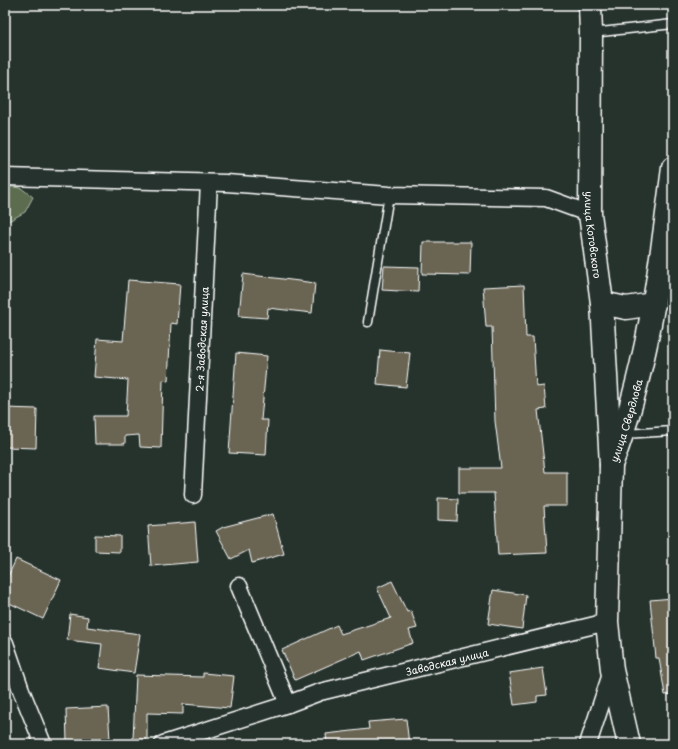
<svg xmlns="http://www.w3.org/2000/svg" width="678" height="749" font-family="'Playpen Sans',sans-serif">
<style>
.green{fill:#5b6c4f;stroke:#adb6a7}
.building{fill:#6b6553;stroke:#fff}
.lines{fill:none;stroke-linecap:round;stroke-linejoin:round}
.lane-casing{stroke:#fff;stroke-width:11}
.street-casing{stroke:#fff;stroke-width:19}
.secondary-casing{stroke:#fff;stroke-width:25}
.highway-casing{stroke:#fff;stroke-width:25}
.lane{stroke:#26332d;stroke-width:8}
.street{stroke:#26332d;stroke-width:16}
.secondary{stroke:#26332d;stroke-width:22}
.highway{stroke:#26332d;stroke-width:22}
.labels{text-anchor:middle;dominant-baseline:central;stroke-width:4;stroke-linejoin:round;paint-order:stroke}
.street-label{font-size:10px;fill:#fff;stroke:#26332d}
</style>
<rect width="100%" height="100%" fill="#26332d"/>
<filter id="ink" filterUnits="userSpaceOnUse"><feTurbulence type="fractalNoise" baseFrequency=".025" numOctaves="2"/><feDisplacementMap in="SourceGraphic" scale="8" xChannelSelector="R" yChannelSelector="G"/><feConvolveMatrix kernelMatrix="1 2 1 2 8 2 1 2 1" color-interpolation-filters="sRGB"/></filter>
<g filter="url(#ink)">
<path class="green" d="M5,186L21,188L33,197L25,212L5,223Z"/>
<g class="building">
<path d="M423,242H471L470,275L422,274Z"/>
<path d="M384,266L419,267L418,292L382,290Z"/>
<path d="M243,274L315,283L312,313L268,308L267,318L239,316Z"/>
<path d="M128,280L180,284L177,324L171,323L168,381L163,380L161,448L140,447L139,435L125,436V444H95L94,416H126L128,380L94,377L97,339L123,341Z"/>
<path d="M524,285L526,337H533L536,387L544,386L546,409L538,410L545,472H567V506H544L547,553L498,555L494,493H459V468H501L495,421L492,327H486L483,287Z"/>
<path d="M380,350L410,353L406,387L377,384Z"/>
<path d="M236,353L267,356L261,420H268L266,455L229,453Z"/>
<path d="M5,408L37,409L36,448L5,447Z"/>
<path d="M438,498L458,499L457,521L438,520Z"/>
<path d="M273,514L284,554L252,563L249,550L231,559L216,531L223,527Z"/>
<path d="M195,522L198,562L151,566L148,526Z"/>
<path d="M95,535L120,536V552L95,551Z"/>
<path d="M16,559L61,580L43,619L5,601V583Z"/>
<path d="M392,581L407,612L411,611L417,628L409,630L413,643L364,660L361,651L295,680L282,650L337,625L341,634L391,618L377,588Z"/>
<path d="M493,590L526,595L522,629L488,624Z"/>
<path d="M673,598V694L665,695L659,658H656L650,600Z"/>
<path d="M70,614L88,617L87,627L140,634L134,673L99,668L102,644L67,640Z"/>
<path d="M543,668L547,695L537,696V702L514,705L509,673Z"/>
<path d="M203,673L234,676L230,708L183,704V714L147,713V739H133L136,675L203,677Z"/>
<path d="M108,707L110,740L67,742L66,709Z"/>
<path d="M406,719L409,744H327L326,734L369,729L368,722Z"/>
</g>
<g class="lines">
<g class="lane-casing">
<g id="lane">
<path d="M592,33L673,24"/>
<path d="M368,322L389,195"/>
<path d="M624,434L673,431"/>
</g>
</g>
<g class="street-casing">
<g id="street">
<path d="M5,177L226,183L389,195L546,198L590,214"/>
<path id="s1" d="M193,495L209,183"/>
<path d="M239,586L288,704"/>
<path d="M5,643L21,690L43,744"/>
<path id="s2" d="M163,744L288,704L320,692L607,622"/>
<path d="M588,744L612,671"/>
</g>
</g>
<g class="secondary-casing">
<g id="secondary">
<path id="s3" d="M611,465C648,370 660,268 673,168"/>
</g>
</g>
<g class="highway-casing">
<g id="highway">
<path id="s4" d="M590,5L591,33L590,214L602,303L611,465L607,622L612,670L629,744"/>
<path d="M602,303L626,308L654,304"/>
</g>
</g>
<use href="#lane" class="lane"/>
<use href="#street" class="street"/>
<use href="#secondary" class="secondary"/>
<use href="#highway" class="highway"/>
</g>
</g>
<g class="labels">
<g class="street-label">
<text stroke="none"><textPath href="#s4" startOffset="230">улица Котовского</textPath></text>
<text stroke="none"><textPath href="#s1" startOffset="156">2-я Заводская улица</textPath></text>
<text stroke="none"><textPath href="#s3" startOffset="47">улица Свердлова</textPath></text>
<text stroke="none"><textPath href="#s2" startOffset="296">Заводская улица</textPath></text>
</g>
</g>
<rect width="678" height="749" fill="none" stroke="#26332d" stroke-width="20"/>
<rect x="10" y="10" width="658" height="729" fill="none" stroke="#fff" stroke-width="1.5" filter="url(#ink)"/>
</svg>
